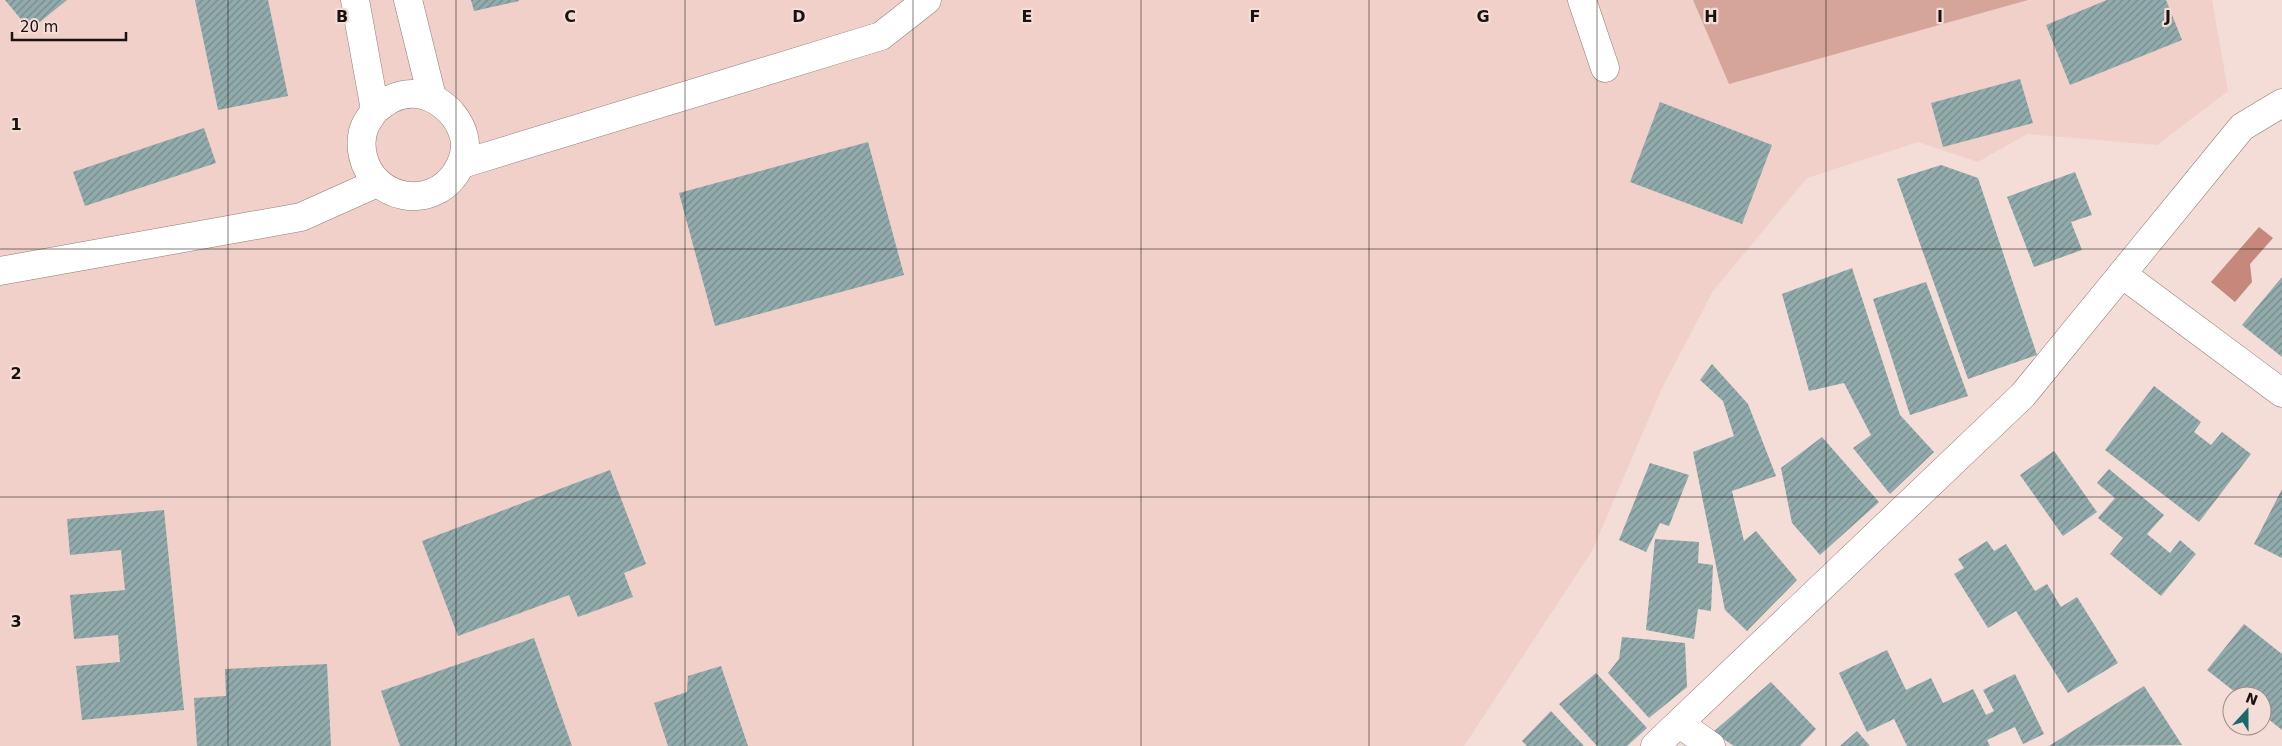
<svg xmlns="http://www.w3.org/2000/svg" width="2282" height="746" font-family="'DejaVu Sans',sans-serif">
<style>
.built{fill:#f0d0c8}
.pitch{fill:#d6a59a}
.water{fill:#c5887a}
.building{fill:url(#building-hatch)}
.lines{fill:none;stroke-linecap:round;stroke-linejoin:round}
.minor-casing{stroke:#927c77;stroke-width:29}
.minor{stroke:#fff;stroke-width:28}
.grid{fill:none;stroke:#1a1210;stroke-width:1;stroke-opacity:0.55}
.grid-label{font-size:16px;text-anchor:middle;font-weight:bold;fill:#1a1210;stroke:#f4dcd7;stroke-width:4.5;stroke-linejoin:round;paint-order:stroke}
</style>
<defs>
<pattern id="building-hatch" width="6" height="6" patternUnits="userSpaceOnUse" patternTransform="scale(1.25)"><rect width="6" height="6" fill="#92abac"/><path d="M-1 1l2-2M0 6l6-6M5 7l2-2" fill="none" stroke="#768a8b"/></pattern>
</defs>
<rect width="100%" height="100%" fill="#f4dcd7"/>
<path class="built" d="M0,0H2212L2228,91L2157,145L2027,134L1978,162L1918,142L1807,178L1713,291L1661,390L1592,551L1464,746H0Z"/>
<path class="pitch" d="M1693,0H2028L1729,84Z"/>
<path class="water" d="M2259,227L2273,238L2250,264L2252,282L2235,302L2211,282Z"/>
<g class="building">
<path d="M5,0H67L30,30Z"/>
<path d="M195,0H268L288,96L218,110Z"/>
<path d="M471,0H519V1L474,11Z"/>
<path d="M2107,0H2166L2182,40L2070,85L2046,25Z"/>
<path d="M2020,79L2033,123L1943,147L1931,103Z"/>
<path d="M1660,102L1772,145L1742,224L1630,182Z"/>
<path d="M204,128L216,163L85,206L73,172Z"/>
<path d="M868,142L904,275L715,326L679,193Z"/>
<path d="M1941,165L1978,178L2037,355L1968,379L1897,179Z"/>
<path d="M2075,172L2092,215L2071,222L2082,250L2034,267L2007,197Z"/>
<path d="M1852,268L1900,415L1934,452L1890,494L1853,448L1871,435L1844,383L1809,391L1782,294Z"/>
<path d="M2282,277V357L2242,325Z"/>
<path d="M1926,282L1968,396L1910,415L1873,299Z"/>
<path d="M1712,364L1748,404L1776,476L1732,491L1744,541L1756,531L1797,580L1747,631L1725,610L1693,452L1734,436L1723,401L1700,380Z"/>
<path d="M2154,386L2201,422L2194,432L2211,445L2222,432L2251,454L2199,522L2105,450Z"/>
<path d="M1822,437L1879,502L1820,555L1792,523L1781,468Z"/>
<path d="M2054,451L2097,512L2063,536L2020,475Z"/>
<path d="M1650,463L1689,475L1669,526L1660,523L1646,552L1619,540Z"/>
<path d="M2109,469L2164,515L2147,534L2170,553L2180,540L2196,554L2161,596L2110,554L2123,538L2098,518L2115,498L2097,483Z"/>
<path d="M610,470L646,564L624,573L633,597L578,617L569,595L458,636L422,541Z"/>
<path d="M2282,489V558L2254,544Z"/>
<path d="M164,510L184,710L82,720L76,666L120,662L118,635L74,639L70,595L125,590L121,550L70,555L67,519Z"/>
<path d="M1655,539L1699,542L1698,563L1713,565L1711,611L1698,609L1694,639L1646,630Z"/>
<path d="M1987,541L1994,551L2006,544L2035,591L2047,584L2061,607L2077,597L2118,663L2068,693L2016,611L1988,628L1954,574L1964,568L1958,559Z"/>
<path d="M2244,624L2282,654V730L2262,714V696H2240L2207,670Z"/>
<path d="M1622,637L1685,643L1687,687L1649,718L1608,673L1619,659Z"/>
<path d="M534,638L572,746H400L381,691Z"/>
<path d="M1887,650L1906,690L1931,678L1943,703L1973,689L1986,715L1994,711L1983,690L2015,674L2044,734L2023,744L2015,727L1987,740L1990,746H1907L1894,719L1867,732L1839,673Z"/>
<path d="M327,664L331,746H197L194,698L226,696L225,669Z"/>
<path d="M721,666L748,746H668L654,703L687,692L688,676Z"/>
<path d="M1596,673L1647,728L1627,746H1597L1559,704Z"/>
<path d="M1771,682L1816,729L1800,746H1734L1713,732Z"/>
<path d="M2144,686L2182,745L2049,746Z"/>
<path d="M1551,711L1584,746H1527L1522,741Z"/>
<path d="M1857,731L1870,746H1840Z"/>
</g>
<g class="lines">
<g class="minor-casing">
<g id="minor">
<path d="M355,0L375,110C372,115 367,121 365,126C361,135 361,147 363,156C373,200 431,211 456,173C463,162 467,150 464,137C457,107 422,83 391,99C385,102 380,107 375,110"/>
<path d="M408,0L432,97"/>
<path d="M1582,0L1605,68"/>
<path d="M462,164L881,36L927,0"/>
<path d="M0,271L301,217L377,183"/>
<path d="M2122,274L2282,393"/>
<path d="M1680,724L1711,746"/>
<path d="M1655,746L2023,395L2242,127L2282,103"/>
</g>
</g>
<use href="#minor" class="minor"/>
</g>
<path class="grid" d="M228,0V746M456,0V746M685,0V746M913,0V746M1141,0V746M1369,0V746M1597,0V746M1826,0V746M2054,0V746M0,249H2282M0,497H2282"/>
<g class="grid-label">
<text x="342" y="22">B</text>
<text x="570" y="22">C</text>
<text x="799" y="22">D</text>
<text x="1027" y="22">E</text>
<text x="1255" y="22">F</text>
<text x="1483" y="22">G</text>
<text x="1711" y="22">H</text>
<text x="1940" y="22">I</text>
<text x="2168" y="22">J</text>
<text x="16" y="130">1</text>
<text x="16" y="379">2</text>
<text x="16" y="627">3</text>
</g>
<g transform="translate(2247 711) rotate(21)"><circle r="24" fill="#f4dcd7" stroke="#9d8b87"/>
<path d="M0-4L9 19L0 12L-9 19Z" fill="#1c696b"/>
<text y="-8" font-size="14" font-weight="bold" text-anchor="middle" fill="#1a1210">N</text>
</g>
<path d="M12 32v8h114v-8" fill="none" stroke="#1a1210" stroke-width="2.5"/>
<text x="20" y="32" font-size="15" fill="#1a1210" stroke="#f4dcd7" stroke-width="4" paint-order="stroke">20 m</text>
</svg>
